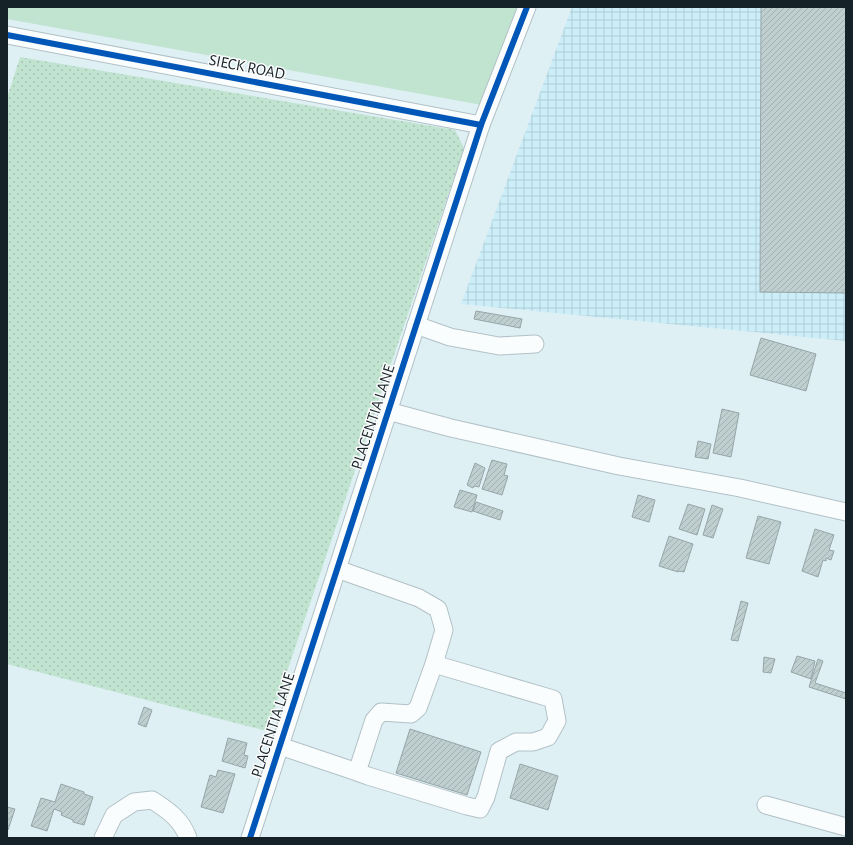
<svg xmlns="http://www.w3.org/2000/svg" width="853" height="845" font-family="'Alegreya Sans',sans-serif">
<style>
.industrial{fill:url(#industrial-grid)}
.grass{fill:url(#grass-dots)}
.green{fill:#c1e4d1}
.building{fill:url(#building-hatch);stroke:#96a5a7}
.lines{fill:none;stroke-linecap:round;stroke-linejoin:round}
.minor-casing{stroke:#b2c1c6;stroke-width:19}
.minor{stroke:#fafdfe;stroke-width:17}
.cycleway-casing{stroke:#fbfbfb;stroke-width:8}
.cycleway{stroke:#0057b8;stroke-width:6}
.labels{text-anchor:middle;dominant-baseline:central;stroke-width:3;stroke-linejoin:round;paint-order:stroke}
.street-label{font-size:16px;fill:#152328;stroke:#fbfbfb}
</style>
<defs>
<pattern id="industrial-grid" width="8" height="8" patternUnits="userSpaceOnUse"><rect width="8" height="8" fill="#cceef9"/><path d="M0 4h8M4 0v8" fill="none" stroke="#aeccd5"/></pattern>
<pattern id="grass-dots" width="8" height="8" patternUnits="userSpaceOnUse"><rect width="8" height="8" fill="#c1e4d1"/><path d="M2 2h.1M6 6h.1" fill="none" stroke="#a5c3b3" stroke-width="1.8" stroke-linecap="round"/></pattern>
<pattern id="building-hatch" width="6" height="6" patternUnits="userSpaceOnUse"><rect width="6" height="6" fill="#bfcfd0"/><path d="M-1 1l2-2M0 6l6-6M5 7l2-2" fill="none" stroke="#a3b1b3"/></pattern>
</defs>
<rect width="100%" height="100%" fill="#dff0f5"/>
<path class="industrial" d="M572,7H846V341L461,304Z"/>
<path class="grass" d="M20,57L455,130L464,148L267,731L7,664V98Z"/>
<path class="green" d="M7,7H519L482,105L7,19Z"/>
<g class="building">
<path d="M761,7H846V293L760,292Z"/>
<path d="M476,311L522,319L520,328L474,319Z"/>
<path d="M761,338L816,354L806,391L750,375Z"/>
<path d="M722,409L739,413L731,457L713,453Z"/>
<path d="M698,441L711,444L708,459L695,457Z"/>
<path d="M492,460L507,464L504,475L508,476L502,495L482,489Z"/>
<path d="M475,463L485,468L479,487L474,486L473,488L467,485Z"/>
<path d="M460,490L477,495L472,512L454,507Z"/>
<path d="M638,495L655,500L649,522L632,517Z"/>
<path d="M476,502L503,511L500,520L473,511Z"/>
<path d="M688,504L705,509L697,535L679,529Z"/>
<path d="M712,505L723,509L713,538L703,535Z"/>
<path d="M758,516L781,522L769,564L746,558Z"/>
<path d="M815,529L834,535L829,550L834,551L831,560L826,558V561L823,560L818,577L802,571Z"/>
<path d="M669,536L693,544L684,572L678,571V572L659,566Z"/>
<path d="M741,601L748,603L738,641L731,640Z"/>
<path d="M797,656L815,661L811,679L791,672Z"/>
<path d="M764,657L775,659L771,673L763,672Z"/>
<path d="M818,659L823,661L815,683L846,693V699L809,687Z"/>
<path d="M144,707L152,710L146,727L138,724Z"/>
<path d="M410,729L481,752L467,795L396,773Z"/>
<path d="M228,738L247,743L244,755L248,756L245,768L222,761Z"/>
<path d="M520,764L558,776L548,810L510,798Z"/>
<path d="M218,770L235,774L223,813L201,807L210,775L216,777Z"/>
<path d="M61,784L84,792V794L93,797L84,825L73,822V820L61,815L62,812L54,809L47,831L31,826L41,798L55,802Z"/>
<path d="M7,807L15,809L8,830H7Z"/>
</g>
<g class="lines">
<g class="minor-casing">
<g id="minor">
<path d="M7,35L481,125"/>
<path d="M416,325L450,337L499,346L535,344"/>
<path d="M388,411L451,428L619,466L740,488L846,512"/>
<path d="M337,569L419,598L438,609L444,630L434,664"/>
<path d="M280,746L357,772L368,776L467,806L480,809L486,797L499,751L516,742H533L548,737L557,721L553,699L434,664L418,708L411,714L381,712L374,720L357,772"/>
<path d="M766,805L846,827"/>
<path d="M103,838L114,815L134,802L152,800C168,810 182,820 188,838"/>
<path d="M250,838L481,125L527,7"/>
</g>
</g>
<use href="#minor" class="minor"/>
<g class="cycleway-casing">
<g id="cycleway">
<path d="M7,35L481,125"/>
<path d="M250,838L481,125L527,7"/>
</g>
</g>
<use href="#cycleway" class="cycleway"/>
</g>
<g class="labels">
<g class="street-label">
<text transform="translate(247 67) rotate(11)">SIECK ROAD</text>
<text transform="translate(373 417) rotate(-72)">PLACENTIA LANE</text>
<text transform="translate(273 725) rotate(-72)">PLACENTIA LANE</text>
</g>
</g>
<rect width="853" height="845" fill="none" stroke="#152328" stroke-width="16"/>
</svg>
